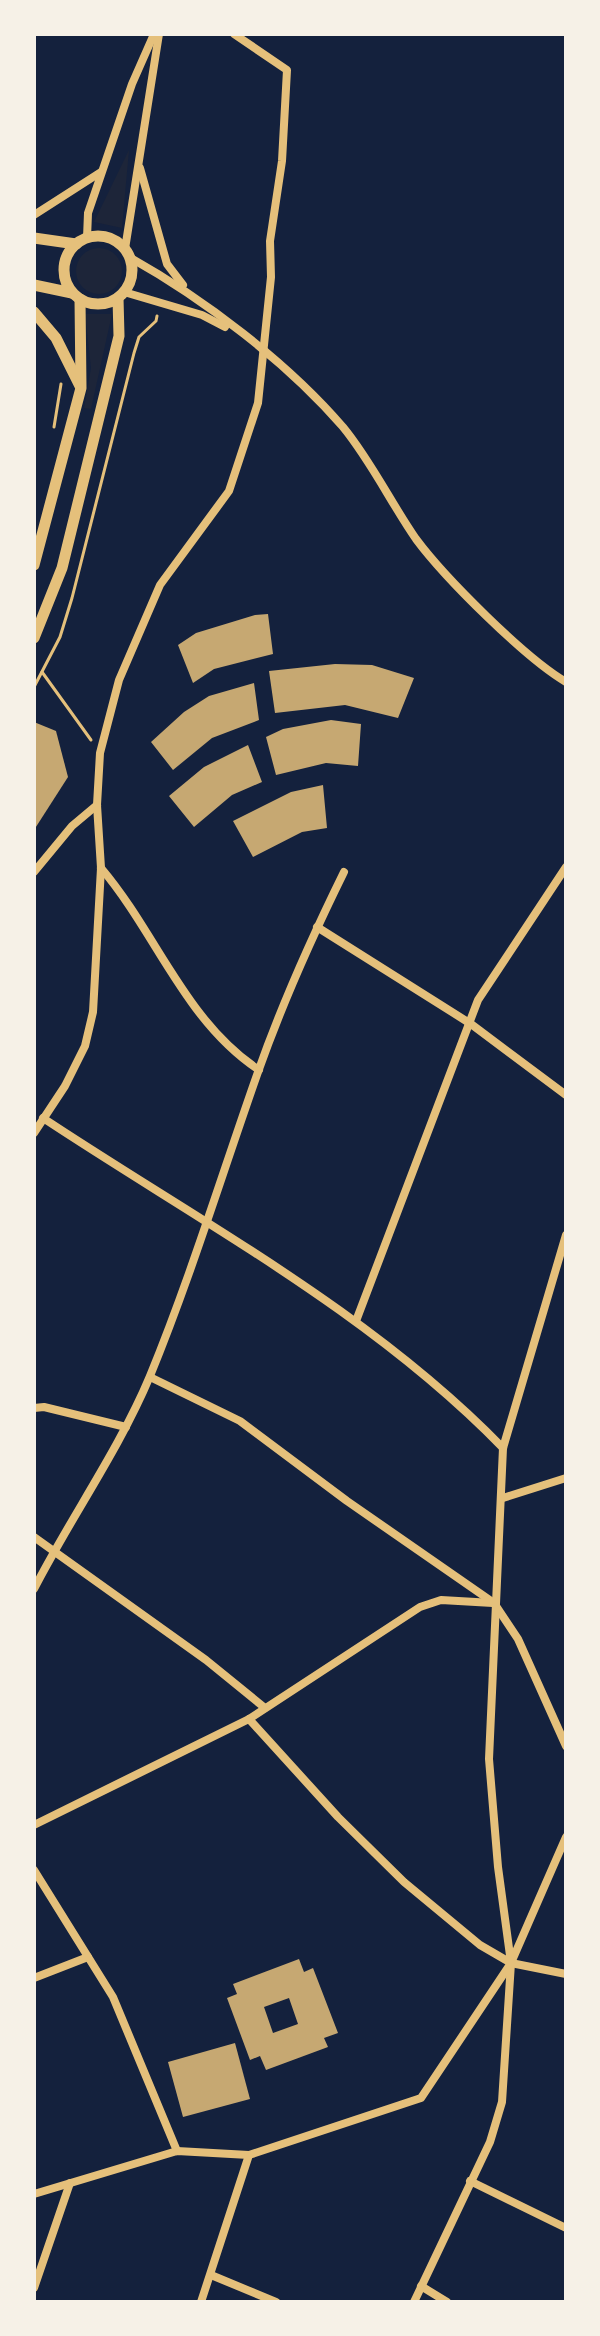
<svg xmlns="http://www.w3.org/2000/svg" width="600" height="2336" font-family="'Source Sans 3',sans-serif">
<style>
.green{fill:#1d2539}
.building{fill:#c6a872;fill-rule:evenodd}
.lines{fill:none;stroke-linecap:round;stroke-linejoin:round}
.path{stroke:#e5c07b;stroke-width:3}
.minor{stroke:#e5c07b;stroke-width:8}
.secondary{stroke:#e5c07b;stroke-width:11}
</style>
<rect width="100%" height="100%" fill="#14213d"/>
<g class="green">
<path d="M129,150L122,228L94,222Z"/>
<circle cx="99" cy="271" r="23"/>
<path d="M85,314H112L91,409L84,408L91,368Z"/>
</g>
<g class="building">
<path d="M268,614L273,654L214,669L193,683L178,645L196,633L255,615Z"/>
<path d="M335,664L372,665L414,678L398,718L345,705L275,713L269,671Z"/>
<path d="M254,683L259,720L212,738L173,770L151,742L184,712L209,696Z"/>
<path d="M331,720L361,724L358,766L326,763L276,775L266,737L283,729Z"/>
<path d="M34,722L56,731L68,777L34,830Z"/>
<path d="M248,745L262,782L232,795L194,827L169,796L204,767Z"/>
<path d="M323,785L327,828L302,832L253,857L233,821L291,792Z"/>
<path d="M299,1959L304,1972L313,1968L338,2033L324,2038L328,2047L266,2070L260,2056L250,2060L227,1998L237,1994L233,1984ZM289,1998L298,2024L273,2033L264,2007Z"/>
<path d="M235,2043L250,2099L183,2117L168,2062Z"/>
</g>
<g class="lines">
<g class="path">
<path d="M54,427L61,384"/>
<path d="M42,672L91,740"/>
<path d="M34,687L60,637L72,598L134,353L139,337L156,321L157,316"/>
</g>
<g class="minor">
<path d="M140,168L167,264L183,285"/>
<path d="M34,215L101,172"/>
<path d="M87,238L88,213L132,84L154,34"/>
<path d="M125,249L159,34"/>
<path d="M129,257C204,299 287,362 343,427C371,461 391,503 416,539C445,578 525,658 566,682"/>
<path d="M124,292L202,315L225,327"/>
<path d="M101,868C157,934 185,1021 259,1070"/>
<path d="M34,872L72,826L97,805"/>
<path d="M317,927L471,1024L566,1095"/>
<path d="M43,1118C200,1222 371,1312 503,1448"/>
<path d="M34,1133L65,1086L85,1046L93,1012L101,868L97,805L100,753L119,680L160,585L229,491L258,403L271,277L270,241L282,161L287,70L234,34"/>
<path d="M356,1321L478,1000L566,867"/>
<path d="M150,1377L240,1421L347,1501L494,1603L518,1639L566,1746"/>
<path d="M34,1408L44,1407L126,1427"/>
<path d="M503,1498L566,1478"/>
<path d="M34,1537L206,1660L265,1708"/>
<path d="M34,1589C71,1517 119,1450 150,1376C191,1276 222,1174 258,1072C282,1004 312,937 344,872"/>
<path d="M249,1719L338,1817L404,1882L480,1945L511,1963L566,1974"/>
<path d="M34,1825L249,1719L420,1607L441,1600L493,1603"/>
<path d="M34,1870L113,1997L177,2151"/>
<path d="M34,1978L88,1957"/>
<path d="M470,2181L566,2228"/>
<path d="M34,2194L177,2151L249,2155"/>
<path d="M211,2275L276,2302"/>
<path d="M421,2286L447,2302"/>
<path d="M34,2288L70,2183"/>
<path d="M201,2302L249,2155L421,2098L511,1963L566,1837"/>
<path d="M414,2302L490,2142L502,2102L511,1963L498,1867L489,1759L503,1448L566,1235"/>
</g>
<g class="secondary">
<circle cx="98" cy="270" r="34"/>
<path d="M34,238L76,244"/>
<path d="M34,285L72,293"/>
<path d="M34,312L56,338L80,386"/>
<path d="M34,565L81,388L80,299"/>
<path d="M34,638L62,568L119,336L118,298"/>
</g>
</g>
<rect width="600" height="2336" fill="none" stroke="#f6f1e7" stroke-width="72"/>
</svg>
